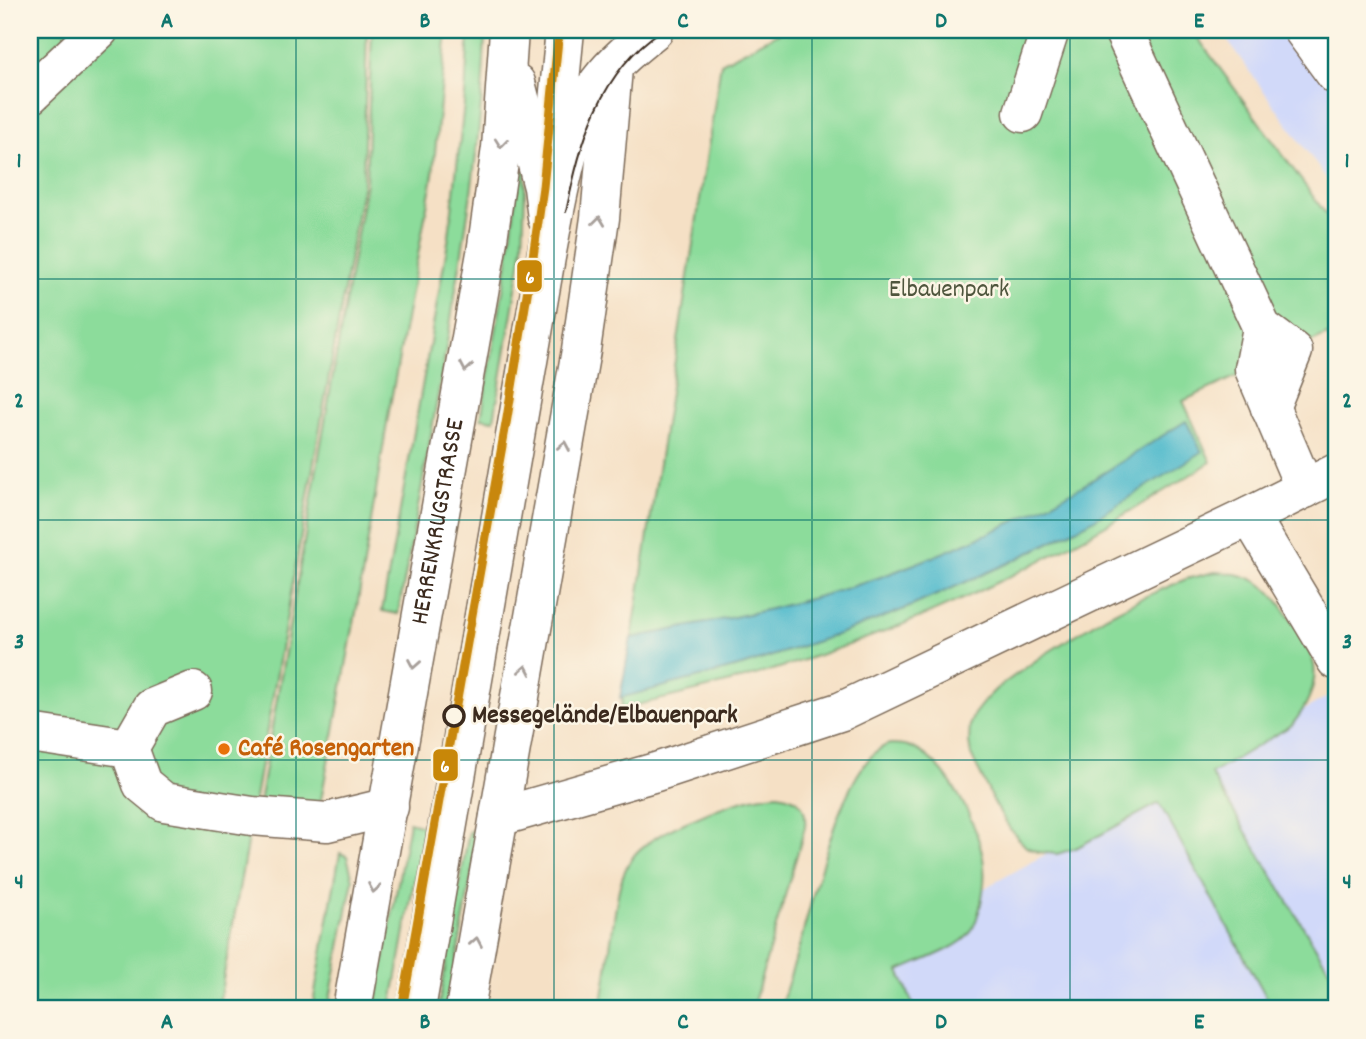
<svg xmlns="http://www.w3.org/2000/svg" width="1366" height="1039" font-family="Dekko,sans-serif">
<style>
.built{fill:#d1d9f9}
.green{fill:#8cdc9b;stroke:#64835c;stroke-width:2}
.water{fill:#50bacc;stroke:#467275;stroke-width:2}
.lines{fill:none;stroke-linecap:round;stroke-linejoin:round}
.minor-casing{stroke:#7c6a58;stroke-width:41}
.minor{stroke:#fff;stroke-width:38}
.tram{stroke:#3b2a1e;stroke-width:2}
.tram-1-casing{stroke:#fcf5e5;stroke-width:14}
.tram-1{stroke:#c88708;stroke-width:9}
.oneway{stroke:#a79f9a}
.grid{fill:none;stroke:#0f766e;stroke-width:2;stroke-opacity:0.55}
.stop-dot{fill:#fcf5e5;stroke:#3b2a1e;stroke-width:3.5}
.food-dot{fill:#e8710a;stroke:#fcf5e5;stroke-width:2.5}
.labels{text-anchor:middle;dominant-baseline:central;stroke-width:5;stroke-linejoin:round;paint-order:stroke}
.park-label{font-size:26px;fill:#4f563d;stroke:#fcf5e5}
.street-label{font-size:26px;fill:#3b2a1e;stroke:#fcf5e5}
.stop-label{font-size:26px;font-weight:bold;fill:#3b2a1e;stroke:#fcf5e5;text-anchor:start}
.food-label{font-size:26px;font-weight:bold;fill:#c56008;stroke:#fcf5e5;text-anchor:start}
.line-badge{stroke:#fcf5e5;stroke-width:2.5}
.badge-label{font-size:19px;text-anchor:middle;font-weight:bold;fill:#fff}
.neatline{fill:none;stroke:#0f766e;stroke-width:2.5}
.grid-label{font-size:23px;text-anchor:middle;font-weight:bold;fill:#0f766e}
</style>
<rect width="100%" height="100%" fill="#fcf5e5"/>
<filter id="ink" filterUnits="userSpaceOnUse"><feTurbulence type="fractalNoise" baseFrequency=".0143" numOctaves="2"/><feDisplacementMap in="SourceGraphic" scale="14" xChannelSelector="R" yChannelSelector="G"/><feConvolveMatrix kernelMatrix="1 2 1 2 8 2 1 2 1" color-interpolation-filters="sRGB"/></filter>
<filter id="wash" filterUnits="userSpaceOnUse"><feTurbulence type="fractalNoise" baseFrequency=".00686" numOctaves="4" result="noise"/><feDisplacementMap in="SourceGraphic" scale="28" xChannelSelector="R" yChannelSelector="G"/><feGaussianBlur stdDeviation="1.57" result="paint"/><feColorMatrix in="noise" values="0 0 0 0 0 0 0 0 0 0 0 0 0 0 0 0 0 1.4 0 .05"/><feComposite in="paint" operator="in"/></filter>
<g filter="url(#wash)">
<rect width="100%" height="100%" fill="#f5e0c5"/>
<g class="built">
<path d="M1220,30H1336V192Z"/>
<path d="M1336,692V1009H824L944,911Z"/>
</g>
<g class="green">
<path d="M30,30H367L363,182L218,1009H30Z"/>
<path d="M372,30H447L433,174L389,411L357,607L320,805L259,803L366,183Z"/>
<path d="M469,30H485C483,132 466,230 449,331C433,425 416,520 398,614L382,611L449,236L465,95Z"/>
<path d="M784,30H1192L1336,228V349L1327,335L1183,401L1211,462C1112,524 1010,582 901,625C845,647 787,667 730,682C694,692 657,700 621,709L721,63Z"/>
<path d="M521,160L526,161L523,247L494,420L481,418L508,261Z"/>
<path d="M1215,572C1260,573 1273,591 1295,626C1302,638 1311,651 1314,665C1317,687 1305,709 1292,725L1211,774L1336,981V1009H1273L1159,803L1076,848L1057,854L1038,852L1026,847L1010,829L995,804L971,755L969,742L970,724L974,714L986,699L996,689L1042,656L1106,616L1140,599L1186,579Z"/>
<path d="M890,744C897,744 905,744 911,747C948,762 981,828 984,866C986,884 980,918 970,933C959,949 917,962 899,971L915,1009H780C786,988 793,968 799,947C812,903 843,756 890,744Z"/>
<path d="M778,794C799,797 807,805 805,827L752,1009H601C605,986 608,963 611,940C616,912 616,875 636,853C651,837 676,826 696,818C722,806 749,796 778,794Z"/>
<path d="M409,822L424,826L391,1009H375Z"/>
<path d="M469,831L479,833L448,1009H438Z"/>
<path d="M340,853L347,856L353,880L328,1009H312Z"/>
</g>
<path class="water" d="M1186,421L1202,452L1088,523L1011,562L905,609L839,634L742,666L620,698L631,638C720,620 810,604 894,572C958,548 1023,520 1082,486C1118,465 1152,442 1186,421Z"/>
</g>
<g filter="url(#ink)">
<g class="lines">
<g class="minor-casing">
<g id="minor">
<path d="M1123,30L1262,328L1293,351L1270,408"/>
<path d="M1303,30L1336,75"/>
<path d="M516,83L543,187L547,218"/>
<path d="M30,95L99,30"/>
<path d="M1023,113L1050,30"/>
<path d="M553,153L565,30"/>
<path d="M1262,328L1254,369L1305,489"/>
<path d="M1250,516L1336,660"/>
<path d="M30,733L129,748"/>
<path d="M129,748L142,784L164,802L252,816L327,822L389,807"/>
<path d="M129,748L152,708L193,691"/>
<path d="M499,817L656,772L842,711L1250,516L1336,473"/>
<path id="s1" d="M352,1009L486,253L501,148L509,30"/>
<path d="M416,1009L546,257C556,206 568,124 599,82C614,62 634,46 654,30"/>
<path d="M465,1009L581,350L600,218L613,68"/>
</g>
</g>
<use href="#minor" class="minor"/>
<path class="tram" d="M566,212C581,141 599,72 662,30"/>
<g class="tram-1-casing">
<path id="tram-1" d="M402,1009L507,418L533,257L543,187L559,30"/>
</g>
<use href="#tram-1" class="tram-1"/>
</g>
<defs><path id="oneway-chevron" d="M-2-3.5L2.5 0L-2 3.5" fill="none" stroke-width="1.6" stroke-linecap="round" stroke-linejoin="round" transform="scale(1.75)"/></defs>
<g class="oneway">
<use href="#oneway-chevron" transform="translate(501 143) rotate(96)"/>
<use href="#oneway-chevron" transform="translate(599 221) rotate(-83)"/>
<use href="#oneway-chevron" transform="translate(466 367) rotate(100)"/>
<use href="#oneway-chevron" transform="translate(564 446) rotate(-80)"/>
<use href="#oneway-chevron" transform="translate(414 664) rotate(100)"/>
<use href="#oneway-chevron" transform="translate(525 670) rotate(-80)"/>
<use href="#oneway-chevron" transform="translate(374 888) rotate(100)"/>
<use href="#oneway-chevron" transform="translate(476 942) rotate(-80)"/>
</g>
</g>
<path class="grid" d="M296,30V1009M554,30V1009M812,30V1009M1070,30V1009M30,279H1336M30,520H1336M30,760H1336"/>
<circle class="stop-dot" cx="454" cy="716" r="10"/>
<circle class="food-dot" cx="224" cy="749" r="7"/>
<g class="labels">
<g class="park-label">
<text x="949" y="290">Elbauenpark</text>
</g>
<g class="street-label">
<text stroke="none"><textPath href="#s1" startOffset="495">HERRENKRUGSTRASSE</textPath></text>
</g>
<g class="stop-label">
<text x="472" y="716">Messegelände/Elbauenpark</text>
</g>
<g class="food-label">
<text x="238" y="749">Café Rosengarten</text>
</g>
</g>
<g class="line-badge">
<rect x="516" y="259" width="27" height="34" rx="7" fill="#c88708"/>
<rect x="432" y="748" width="27" height="34" rx="7" fill="#c88708"/>
</g>
<g class="badge-label">
<text x="530" y="283">6</text>
<text x="445" y="772">6</text>
</g>
<rect width="1366" height="1039" fill="none" stroke="#fcf5e5" stroke-width="77"/>
<rect x="38" y="38" width="1290" height="962" class="neatline"/>
<g class="grid-label">
<text x="167" y="27">A</text>
<text x="425" y="27">B</text>
<text x="683" y="27">C</text>
<text x="941" y="27">D</text>
<text x="1199" y="27">E</text>
<text x="19" y="167">1</text>
<text x="1347" y="167">1</text>
<text x="19" y="407">2</text>
<text x="1347" y="407">2</text>
<text x="19" y="648">3</text>
<text x="1347" y="648">3</text>
<text x="19" y="888">4</text>
<text x="1347" y="888">4</text>
<text x="167" y="1028">A</text>
<text x="425" y="1028">B</text>
<text x="683" y="1028">C</text>
<text x="941" y="1028">D</text>
<text x="1199" y="1028">E</text>
</g>
</svg>
